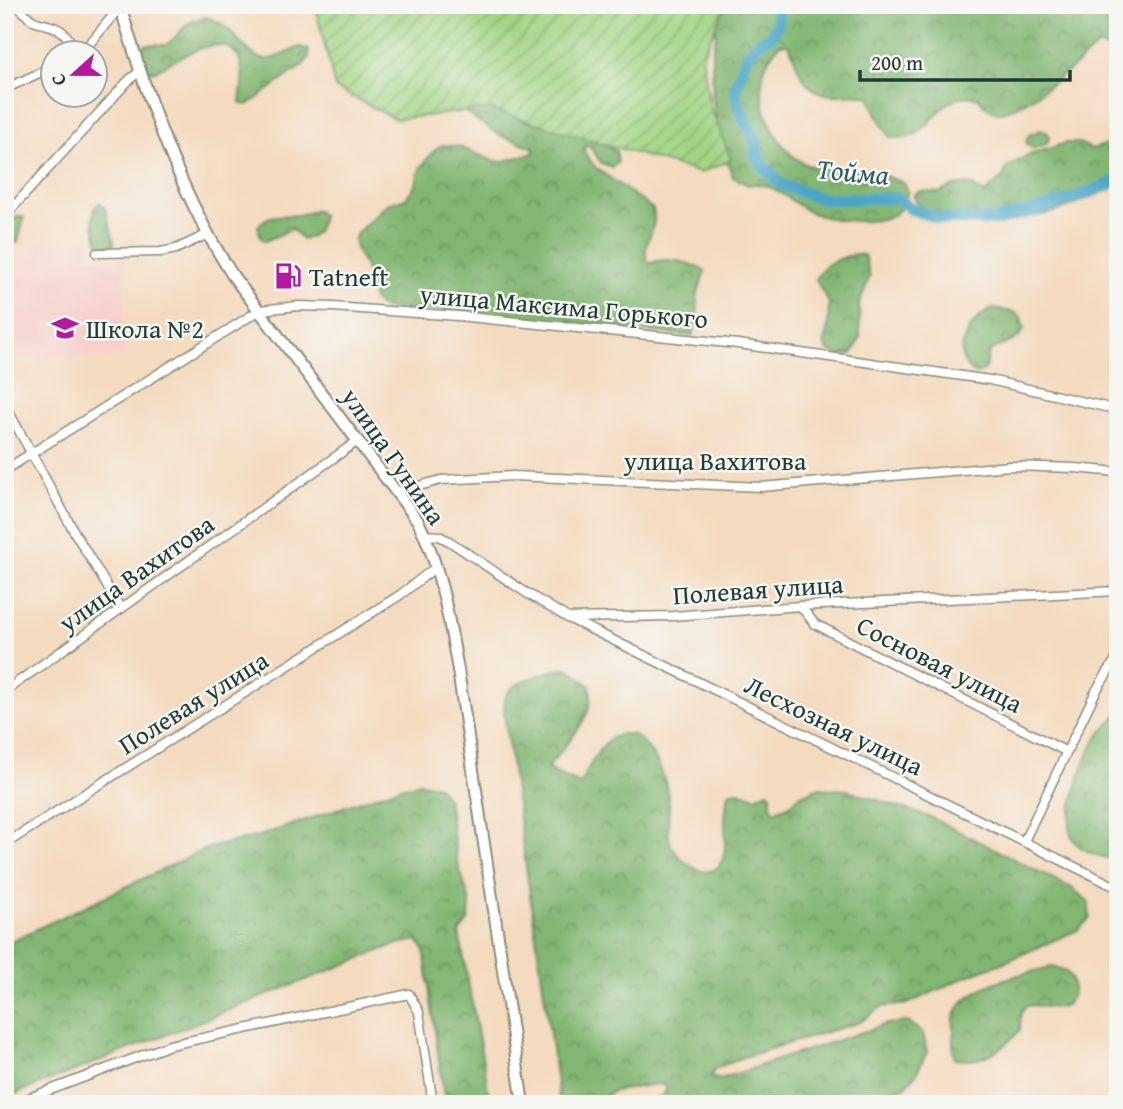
<svg xmlns="http://www.w3.org/2000/svg" width="1123" height="1109" font-family="'Gentium Book Plus',serif">
<style>
.built{fill:#f7d0cb}
.forest{fill:url(#forest-crowns);stroke:#507a53;stroke-width:2}
.garden{fill:url(#garden-furrows);stroke:#61895c;stroke-width:2}
.lines{fill:none;stroke-linecap:round;stroke-linejoin:round}
.river{stroke:#48a6c7;stroke-width:12}
.street-casing{stroke:#8a8c79;stroke-width:11}
.secondary-casing{stroke:#8a8c79;stroke-width:14}
.street{stroke:#fff;stroke-width:8}
.secondary{stroke:#fff;stroke-width:10}
.labels{text-anchor:middle;dominant-baseline:central;stroke-width:5;stroke-linejoin:round;paint-order:stroke}
.poi-label{font-size:26px;fill:#1f3d34;stroke:#f6f6f2;text-anchor:start}
.street-label{font-size:26px;fill:#1f3d34;stroke:#f6f6f2}
.water-label{font-size:28px;font-style:italic;fill:#2b5c60;stroke:#f6f6f2}
</style>
<defs>
<pattern id="forest-crowns" width="20" height="18" patternUnits="userSpaceOnUse" patternTransform="scale(1.75)"><rect width="20" height="18" fill="#82b672"/><path d="M2 6a3 3 0 1 1 6 0M12 15a3 3 0 1 1 6 0" fill="none" stroke="#6a955e"/></pattern>
<pattern id="garden-furrows" width="10" height="10" patternUnits="userSpaceOnUse" patternTransform="scale(1.75)"><rect width="10" height="10" fill="#a3d585"/><path d="M-1 1l2-2M0 10L10 0M9 11l2-2" fill="none" stroke="#84ae6e"/></pattern>
</defs>
<rect width="100%" height="100%" fill="#f6f6f2"/>
<filter id="ink" filterUnits="userSpaceOnUse"><feTurbulence type="fractalNoise" baseFrequency=".0143" numOctaves="2"/><feDisplacementMap in="SourceGraphic" scale="14" xChannelSelector="R" yChannelSelector="G"/><feConvolveMatrix kernelMatrix="1 2 1 2 8 2 1 2 1" color-interpolation-filters="sRGB"/></filter>
<filter id="wash" filterUnits="userSpaceOnUse"><feTurbulence type="fractalNoise" baseFrequency=".00686" numOctaves="4" result="noise"/><feDisplacementMap in="SourceGraphic" scale="28" xChannelSelector="R" yChannelSelector="G"/><feGaussianBlur stdDeviation="1.57" result="paint"/><feColorMatrix in="noise" values="0 0 0 0 0 0 0 0 0 0 0 0 0 0 0 0 0 1.4 0 .05"/><feComposite in="paint" operator="in"/></filter>
<g filter="url(#wash)">
<rect width="100%" height="100%" fill="#f4dabe"/>
<path class="built" d="M36,242H88V258H124V357L5,358V259L36,258Z"/>
<g class="forest">
<path d="M716,5H1118V47L1112,50L1098,45C1081,61 1018,116 996,112C987,110 983,105 979,98C933,86 936,147 890,137L879,119L869,96C857,93 848,95 835,95C803,94 799,70 789,44H780C770,55 762,68 762,83C760,113 781,156 810,166L872,171L904,183L908,191C905,199 902,209 895,214C876,226 830,221 810,212C790,202 771,179 748,185L733,177L718,134L713,99L712,53L716,36Z"/>
<path d="M205,17C233,21 247,63 269,59C280,57 291,50 301,47L309,50V58L303,65L248,105L240,103C241,90 246,67 237,55C223,35 192,51 176,59C168,63 161,69 152,72L145,70L139,51L141,47L149,44L166,45C183,34 180,23 205,17Z"/>
<path d="M447,81L501,112L525,121L585,133L593,142L603,144L616,151L618,162L612,167L601,163L589,145L585,146L584,152L596,168L653,209C658,233 641,241 647,261L650,263C669,256 687,261 705,271L697,295L698,319L692,336L465,312L382,308L373,300L366,268L357,252L354,239L358,232L387,204L406,198L416,184L420,168L433,152L442,145L460,147L491,160L501,162L534,153L533,147L499,135L461,109Z"/>
<path d="M1040,130L1048,133L1050,137L1046,144L1034,148L1028,146L1026,140L1029,135Z"/>
<path d="M1118,141V186L1055,212L998,223H966L921,207L914,198V194L921,191L939,193L953,186L968,184L985,193L1002,178L1008,167L1026,156L1066,143H1079L1092,149Z"/>
<path d="M100,203L105,208L114,241V245L108,249L99,244L93,221L95,207Z"/>
<path d="M316,210L322,216C320,228 316,238 302,239L292,229L265,241L261,238L258,226C269,212 282,217 298,215C304,214 310,212 316,210Z"/>
<path d="M20,216L24,218L18,242L6,246C5,232 5,221 20,216Z"/>
<path d="M855,254L864,255L870,276L859,304L860,338L852,354L840,356L828,351L824,343L828,326L829,303L816,280C821,263 839,259 855,254Z"/>
<path d="M993,309L1014,312L1021,317L1024,329C1017,343 1004,343 990,351L984,371L976,374C946,358 969,318 993,309Z"/>
<path d="M566,668L574,672L590,686C597,718 563,745 547,769L580,784C592,764 604,727 634,735C656,751 667,778 669,805C669,816 666,831 670,842C674,857 705,883 719,866C732,850 719,813 730,792L739,791L756,797L768,791L771,794V806L775,811L789,806L799,796L817,788L847,790L932,818L1072,888L1088,901L1090,918L1078,930L1002,963L974,973L907,1004L881,1007L860,1022L740,1058L714,1069L711,1078L720,1079L887,1024L908,1022L923,1033L927,1052L916,1074L905,1087L849,1104H639L662,1096L667,1089L665,1085L657,1084L614,1091L591,1104H560L504,714C504,705 504,694 512,688C523,679 553,670 566,668Z"/>
<path d="M1118,713V861C1105,857 1082,853 1074,841C1061,821 1083,763 1094,743C1100,732 1111,724 1118,713Z"/>
<path d="M421,783L438,786L448,800L457,861L470,902L469,920L459,933L487,1083L489,1104H445L424,950L417,940L397,944L5,1098V944L208,848L260,836L404,786Z"/>
<path d="M1051,967C1057,968 1062,968 1066,972C1075,980 1076,999 1065,1005C1051,1013 1032,999 1023,1009C1019,1013 1021,1024 1020,1030C1004,1048 981,1066 955,1058C952,1049 953,1041 954,1031C954,1026 953,1019 955,1015C966,984 1023,974 1051,967Z"/>
</g>
<path class="garden" d="M315,5H726L702,56L710,106L731,160L700,173L490,109L395,119L335,88Z"/>
<g class="lines">
<path class="river" d="M776,5L778,22L773,34L758,43L746,57L735,90L738,106L757,144L756,154L764,167L782,185L817,197L830,199L898,198L911,209L942,219L999,220L1057,204L1118,181"/>
</g>
</g>
<g filter="url(#ink)">
<g class="lines">
<g class="street-casing">
<g id="street">
<path d="M18,5C37,31 39,18 60,30C68,35 72,45 77,52"/>
<path d="M78,52L92,41L120,7"/>
<path d="M5,89L52,67"/>
<path d="M5,216L129,80L140,71"/>
<path d="M97,253L161,252L176,249L208,234"/>
<path d="M5,405L76,535L121,609"/>
<path d="M5,470L260,310L298,306L333,307L458,316L738,344L990,380L1118,410"/>
<path d="M397,492L441,480L513,476L761,487L1010,466L1075,468L1118,472"/>
<path d="M425,535L439,536L449,541L525,592L568,618L673,616L800,606L1118,591"/>
<path d="M800,606L815,624L1067,752"/>
<path d="M570,619L1118,888"/>
<path d="M5,691L359,440"/>
<path d="M1024,841L1096,691L1118,656"/>
<path d="M5,844L400,595L436,567"/>
<path d="M13,1104L170,1045L409,994L419,1012L433,1104"/>
</g>
</g>
<g class="secondary-casing">
<path id="secondary" d="M120,5C147,98 180,194 233,276L418,521C441,567 449,620 458,670L523,1104"/>
</g>
<use href="#street" class="street"/>
<use href="#secondary" class="secondary"/>
</g>
</g>
<defs>
<g id="fuel-bare" transform="scale(2.1)"><path d="M-5.5-6h7V0h2V4h1.3V-2.5L3-4.5l.8-.8L6-3V5H2.5V1h-1V6h-7ZM-4.2-4.7v3.2H.2V-4.7Z" fill="#b5179e" stroke="#f6f6f2" stroke-width="2.5" paint-order="stroke"/></g>
<g id="school-bare" transform="scale(2.1)"><path d="M0-5L7-2L0 1L-7-2ZM-4 1L0 2.5L4 1V4Q0 6-4 4Z" fill="#b5179e" stroke="#f6f6f2" stroke-width="2.5" paint-order="stroke"/></g>
</defs>
<g fill-rule="evenodd">
<use href="#fuel-bare" x="288" y="276"/>
<use href="#school-bare" x="65" y="328"/>
</g>
<g class="labels">
<g class="poi-label">
<text x="309" y="276">Tatneft</text>
<text x="86" y="328">Школа №2</text>
</g>
<g class="street-label">
<text transform="translate(564 306) rotate(5)">улица Максима Горького</text>
<text transform="translate(394 456) rotate(55)">улица Гунина</text>
<text x="715" y="460">улица Вахитова</text>
<text transform="translate(136 573) rotate(-35)">улица Вахитова</text>
<text transform="translate(758 589) rotate(-4)">Полевая улица</text>
<text transform="translate(940 664) rotate(27)">Сосновая улица</text>
<text transform="translate(193 702) rotate(-32)">Полевая улица</text>
<text transform="translate(834 725) rotate(26)">Лесхозная улица</text>
</g>
<g class="water-label">
<text transform="translate(853 171) rotate(5)">Тойма</text>
</g>
</g>
<rect width="1123" height="1109" fill="none" stroke="#f6f6f2" stroke-width="28"/>
<g transform="translate(74 74) rotate(249)"><circle r="33" fill="#f6f6f2" stroke="#a0aca6" stroke-width="2"/>
<path d="M0-5L12 26L0 18L-12 26Z" fill="#b5179e"/>
<text y="-10" font-size="19" font-weight="bold" text-anchor="middle" fill="#1f3d34">С</text>
</g>
<path d="M860 70v10h210v-10" fill="none" stroke="#1f3d34" stroke-width="3.5"/>
<text x="871" y="70" font-size="21" fill="#1f3d34" stroke="#f6f6f2" stroke-width="5" paint-order="stroke">200 m</text>
</svg>
